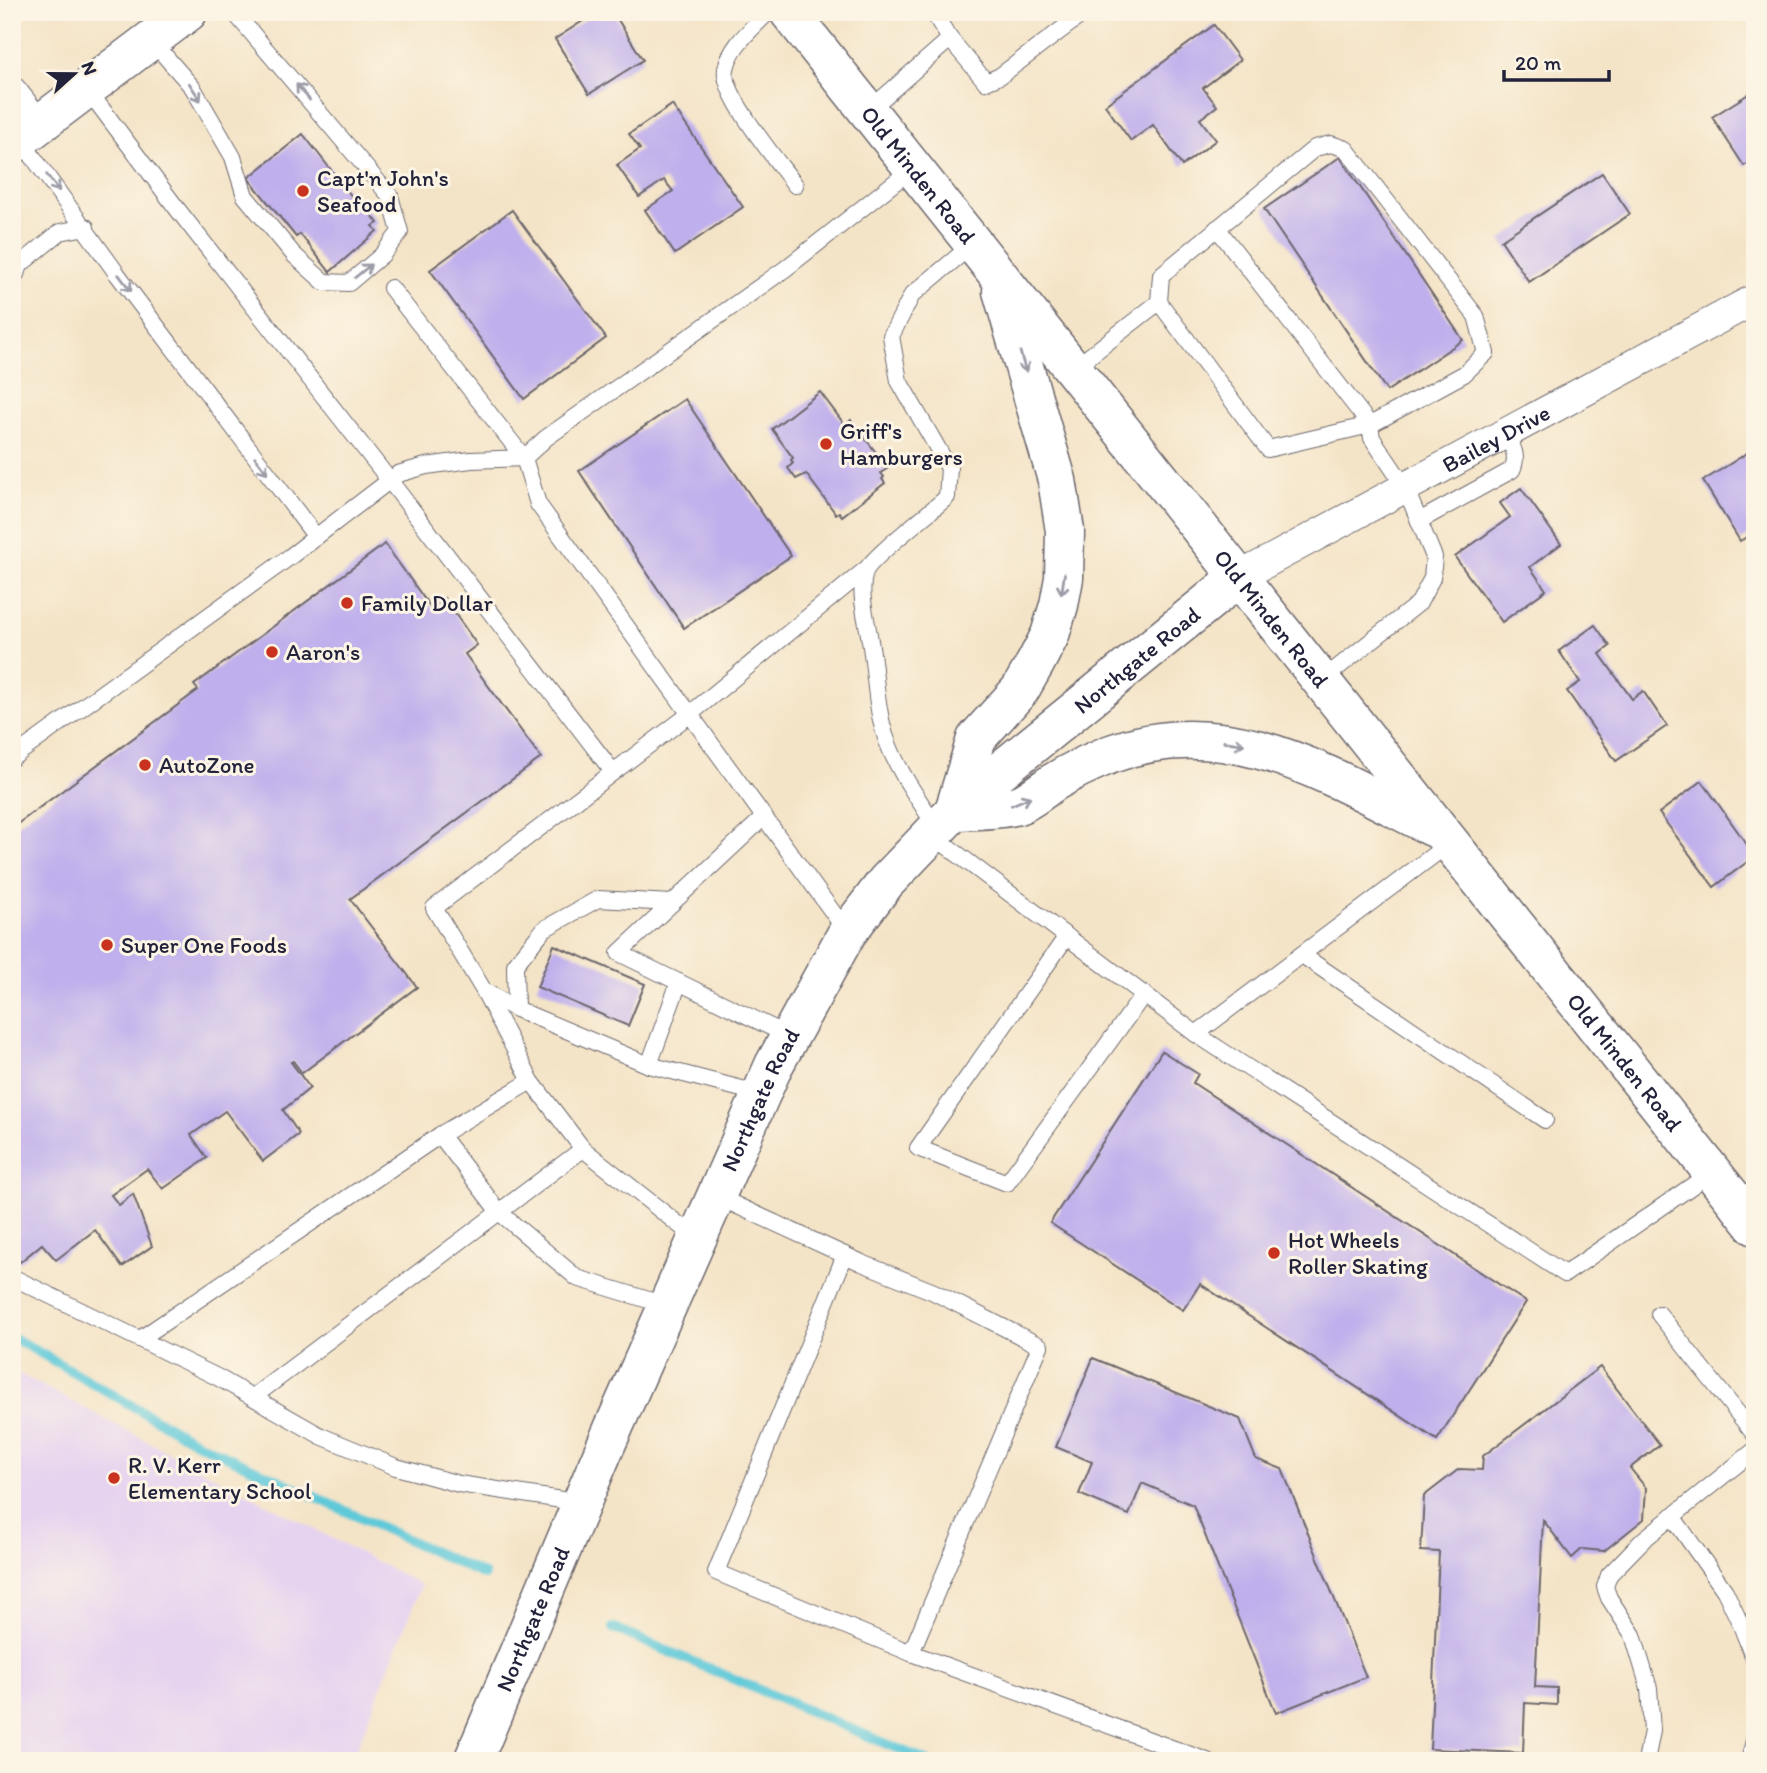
<svg xmlns="http://www.w3.org/2000/svg" width="1767" height="1773" font-family="Itim,sans-serif">
<style>
.built{fill:#e6d3f0}
.lines{fill:none;stroke-linecap:round;stroke-linejoin:round}
.stream{stroke:#5ec9d9;stroke-width:10}
.building{fill:#bfafec}
.service-casing{stroke:#6c666c;stroke-width:18}
.minor-casing{stroke:#6c666c;stroke-width:32}
.secondary-casing{stroke:#6c666c;stroke-width:41}
.service{stroke:#fff;stroke-width:16}
.minor{stroke:#fff;stroke-width:30}
.secondary{stroke:#fff;stroke-width:38}
.oneway{stroke:#9c9ca7}
.poi-dot{fill:#c8321e;stroke:#fcf5e5;stroke-width:2.5}
.labels{text-anchor:middle;dominant-baseline:central;stroke-width:6;stroke-linejoin:round;paint-order:stroke}
.street-label{font-size:23px;fill:#22223b;stroke:#fcf5e5}
.poi-label{font-size:23px;fill:#22223b;stroke:#fcf5e5;text-anchor:start}
</style>
<rect width="100%" height="100%" fill="#fcf5e5"/>
<filter id="ink" filterUnits="userSpaceOnUse"><feTurbulence type="fractalNoise" baseFrequency=".0143" numOctaves="2"/><feDisplacementMap in="SourceGraphic" scale="14" xChannelSelector="R" yChannelSelector="G"/><feConvolveMatrix kernelMatrix="1 2 1 2 8 2 1 2 1" color-interpolation-filters="sRGB"/></filter>
<filter id="wash" filterUnits="userSpaceOnUse"><feTurbulence type="fractalNoise" baseFrequency=".00686" numOctaves="4" result="noise"/><feDisplacementMap in="SourceGraphic" scale="28" xChannelSelector="R" yChannelSelector="G"/><feGaussianBlur stdDeviation="1.57" result="paint"/><feColorMatrix in="noise" values="0 0 0 0 0 0 0 0 0 0 0 0 0 0 0 0 0 1.4 0 .05"/><feComposite in="paint" operator="in"/></filter>
<g filter="url(#wash)">
<rect width="100%" height="100%" fill="#f4e4c7"/>
<path class="built" d="M12,1370L421,1585L352,1761H12Z"/>
<g class="lines">
<g class="stream">
<path d="M12,1337L194,1441L484,1575"/>
<path d="M613,1628L927,1761"/>
</g>
</g>
<g id="blocks">
<g class="building">
<path d="M597,12H613L643,60L589,94L555,39Z"/>
<path d="M1214,25L1240,60L1203,88L1217,106L1200,119L1216,140L1182,166L1153,125L1131,141L1105,105Z"/>
<path d="M1755,90V159L1744,166L1712,117Z"/>
<path d="M672,105L743,207L675,254L645,210L673,191L664,180L639,197L617,165L640,149L629,134Z"/>
<path d="M303,134L360,207L363,204L378,223L373,226L377,231L330,272L300,234L296,237L248,178Z"/>
<path d="M1340,157L1463,340L1387,391L1264,209Z"/>
<path d="M1602,173L1630,214L1529,282L1501,240Z"/>
<path d="M512,210L606,338L524,399L430,270Z"/>
<path d="M820,392L845,425L851,420L888,468L881,473L884,477L882,479L885,483L842,516L839,512L836,514L806,474L796,479L788,468L793,463L791,460L793,458L772,429Z"/>
<path d="M685,399L791,556L684,628L579,471Z"/>
<path d="M1755,448V532L1740,541L1703,481Z"/>
<path d="M1521,488L1561,544L1530,567L1546,590L1502,622L1455,557L1510,517L1500,503Z"/>
<path d="M385,544L431,608L444,598L477,645L465,654L541,758L350,899L417,987L302,1073L293,1061L291,1062L310,1088L283,1110L299,1134L263,1161L225,1111L191,1135L207,1158L163,1189L147,1169L111,1195L119,1205L133,1194L152,1246L122,1267L95,1230L56,1260L42,1244L20,1262L12,1252V828L198,690L194,685Z"/>
<path d="M1595,625L1610,646L1600,654L1632,699L1643,691L1667,726L1616,761L1567,691L1580,682L1559,651Z"/>
<path d="M1702,781L1755,856L1714,887L1659,813Z"/>
<path d="M554,945L645,984L628,1026L537,987Z"/>
<path d="M1162,1051L1198,1074L1193,1083L1526,1302L1437,1440L1200,1284L1183,1310L1050,1223Z"/>
<path d="M1093,1358L1240,1419L1256,1459L1282,1469L1366,1677L1276,1713L1193,1505L1142,1483L1129,1515L1079,1494L1092,1462L1056,1447Z"/>
<path d="M1600,1367L1660,1445L1630,1468L1646,1488L1644,1519L1604,1551L1582,1549L1572,1558L1543,1520L1535,1687L1557,1688V1705L1525,1703L1523,1753L1430,1749L1439,1552L1421,1551L1424,1496L1459,1469L1482,1470L1483,1456Z"/>
</g>
</g>
</g>
<g filter="url(#ink)">
<use href="#blocks" fill-opacity="0" stroke="#6c666c" stroke-width="2"/>
<g class="lines">
<g class="service-casing">
<g id="service">
<path d="M768,12C753,28 730,46 726,69C721,94 779,163 795,185"/>
<path d="M950,39L986,82L1000,76L1085,12"/>
<path d="M151,40L193,88L233,157L245,196L294,255L324,282L349,283L382,255L400,232L390,196L234,12"/>
<path d="M87,89L178,210L390,481L613,772"/>
<path d="M868,111L950,39L933,12"/>
<path d="M20,139L118,275L316,537"/>
<path d="M1331,144L1346,149L1476,316L1486,353L1464,374L1370,425L1268,449L1159,302L1161,275L1315,148Z"/>
<path d="M1217,228L1370,425L1372,438L1405,487L1434,557L1432,578L1419,603L1322,680"/>
<path d="M12,282L21,264L60,232L86,227"/>
<path d="M391,288L524,458"/>
<path d="M1073,369L1159,302"/>
<path d="M1419,521L1512,470C1519,456 1512,446 1506,433"/>
<path d="M12,758L291,556L398,474L426,466L471,460L524,458"/>
<path d="M763,818L619,953L791,1037"/>
<path d="M937,828C918,798 896,769 885,735C875,704 876,672 870,641C867,620 858,593 865,572C870,558 932,511 947,497L949,468L899,381L891,336L912,295L973,244"/>
<path d="M931,834L1196,1034L1451,842"/>
<path d="M847,932L538,504L524,458L546,438L785,269L913,168"/>
<path d="M1067,936L918,1148L1007,1183L1144,994"/>
<path d="M1302,955L1545,1120"/>
<path d="M484,991L516,1009L649,1065L761,1094"/>
<path d="M516,1009L515,965L544,929L598,899L672,903"/>
<path d="M1196,1034L1565,1274L1712,1172"/>
<path d="M649,1065L679,982"/>
<path d="M583,1149L499,1212L577,1278L668,1306"/>
<path d="M716,1196L862,1263L934,1292L1040,1346L911,1653L1207,1761"/>
<path d="M697,1239L583,1149L531,1081L484,991L434,908L690,714L865,570"/>
<path d="M845,1255L716,1572L911,1653"/>
<path d="M12,1277L217,1377L321,1436L396,1467L459,1484L581,1503"/>
<path d="M1659,1314L1755,1435"/>
<path d="M140,1339L440,1135L531,1081"/>
<path d="M253,1397L499,1212L440,1135"/>
<path d="M1672,1516L1725,1591L1741,1625L1755,1661"/>
<path d="M1646,1761L1652,1731L1649,1688L1633,1635L1609,1598L1605,1587L1609,1575L1643,1540L1755,1450"/>
<path d="M1749,1761L1755,1737"/>
</g>
</g>
<g class="minor-casing">
<g id="minor">
<path d="M12,92L38,125"/>
<path id="s1" d="M1239,577L1755,299"/>
</g>
</g>
<g class="secondary-casing">
<g id="secondary">
<path id="s2" d="M789,12L1755,1226"/>
<path d="M12,145L188,12"/>
<path d="M1002,291L1057,480L1065,531L1064,578L1059,605L1050,635L1036,662L1020,690L976,739L954,811C970,810 1003,810 1018,805C1030,801 1043,789 1054,782C1072,771 1091,762 1111,754C1228,710 1331,777 1432,827"/>
<path id="s3" d="M473,1761L605,1447L774,1065L847,933L886,882L954,811L999,772L1239,577"/>
</g>
</g>
<use href="#service" class="service"/>
<use href="#minor" class="minor"/>
<use href="#secondary" class="secondary"/>
</g>
<defs><path id="oneway-shaft" d="M-6 0H5M1.5-3L5.5 0L1.5 3" fill="none" stroke-width="1.6" stroke-linecap="round" stroke-linejoin="round" transform="scale(1.75)"/></defs>
<g class="oneway">
<use href="#oneway-shaft" transform="translate(195 92) rotate(57)"/>
<use href="#oneway-shaft" transform="translate(303 92) rotate(-130)"/>
<use href="#oneway-shaft" transform="translate(53 183) rotate(53)"/>
<use href="#oneway-shaft" transform="translate(363 271) rotate(-39)"/>
<use href="#oneway-shaft" transform="translate(125 283) rotate(53)"/>
<use href="#oneway-shaft" transform="translate(1023 362) rotate(74)"/>
<use href="#oneway-shaft" transform="translate(261 465) rotate(53)"/>
<use href="#oneway-shaft" transform="translate(1063 584) rotate(98)"/>
<use href="#oneway-shaft" transform="translate(1234 743) rotate(9)"/>
<use href="#oneway-shaft" transform="translate(1021 801) rotate(-24)"/>
</g>
</g>
<g class="poi-dot">
<circle cx="303" cy="191" r="7"/>
<circle cx="826" cy="444" r="7"/>
<circle cx="347" cy="603" r="7"/>
<circle cx="272" cy="652" r="7"/>
<circle cx="145" cy="765" r="7"/>
<circle cx="107" cy="945" r="7"/>
<circle cx="1274" cy="1253" r="7"/>
<circle cx="114" cy="1478" r="7"/>
</g>
<g class="labels">
<g class="street-label">
<text stroke="none"><textPath href="#s2" startOffset="208">Old Minden Road</textPath></text>
<text stroke="none"><textPath href="#s1" startOffset="292">Bailey Drive</textPath></text>
<text stroke="none"><textPath href="#s2" startOffset="775">Old Minden Road</textPath></text>
<text stroke="none"><textPath href="#s3" startOffset="1309">Northgate Road</textPath></text>
<text stroke="none"><textPath href="#s2" startOffset="1342">Old Minden Road</textPath></text>
<text stroke="none"><textPath href="#s3" startOffset="721">Northgate Road</textPath></text>
<text stroke="none"><textPath href="#s3" startOffset="154">Northgate Road</textPath></text>
</g>
<g class="poi-label">
<text x="317" y="178">Capt'n John's<tspan x="317" dy="26">Seafood</tspan></text>
<text x="840" y="431">Griff's<tspan x="840" dy="26">Hamburgers</tspan></text>
<text x="361" y="603">Family Dollar</text>
<text x="286" y="652">Aaron's</text>
<text x="159" y="765">AutoZone</text>
<text x="121" y="945">Super One Foods</text>
<text x="1288" y="1240">Hot Wheels<tspan x="1288" dy="26">Roller Skating</tspan></text>
<text x="128" y="1465">R. V. Kerr<tspan x="128" dy="26">Elementary School</tspan></text>
</g>
</g>
<rect width="1767" height="1773" fill="none" stroke="#fcf5e5" stroke-width="42"/>
<g transform="translate(74 74) rotate(69)" stroke="#fcf5e5" stroke-width="5" paint-order="stroke">
<path d="M0-5L12 26L0 18L-12 26Z" fill="#22223b"/>
<text y="-10" font-size="19" font-weight="bold" text-anchor="middle" fill="#22223b">N</text>
</g>
<path d="M1504 70v10h105v-10" fill="none" stroke="#22223b" stroke-width="3.5"/>
<text x="1515" y="70" font-size="21" fill="#22223b" stroke="#fcf5e5" stroke-width="5" paint-order="stroke">20 m</text>
</svg>
